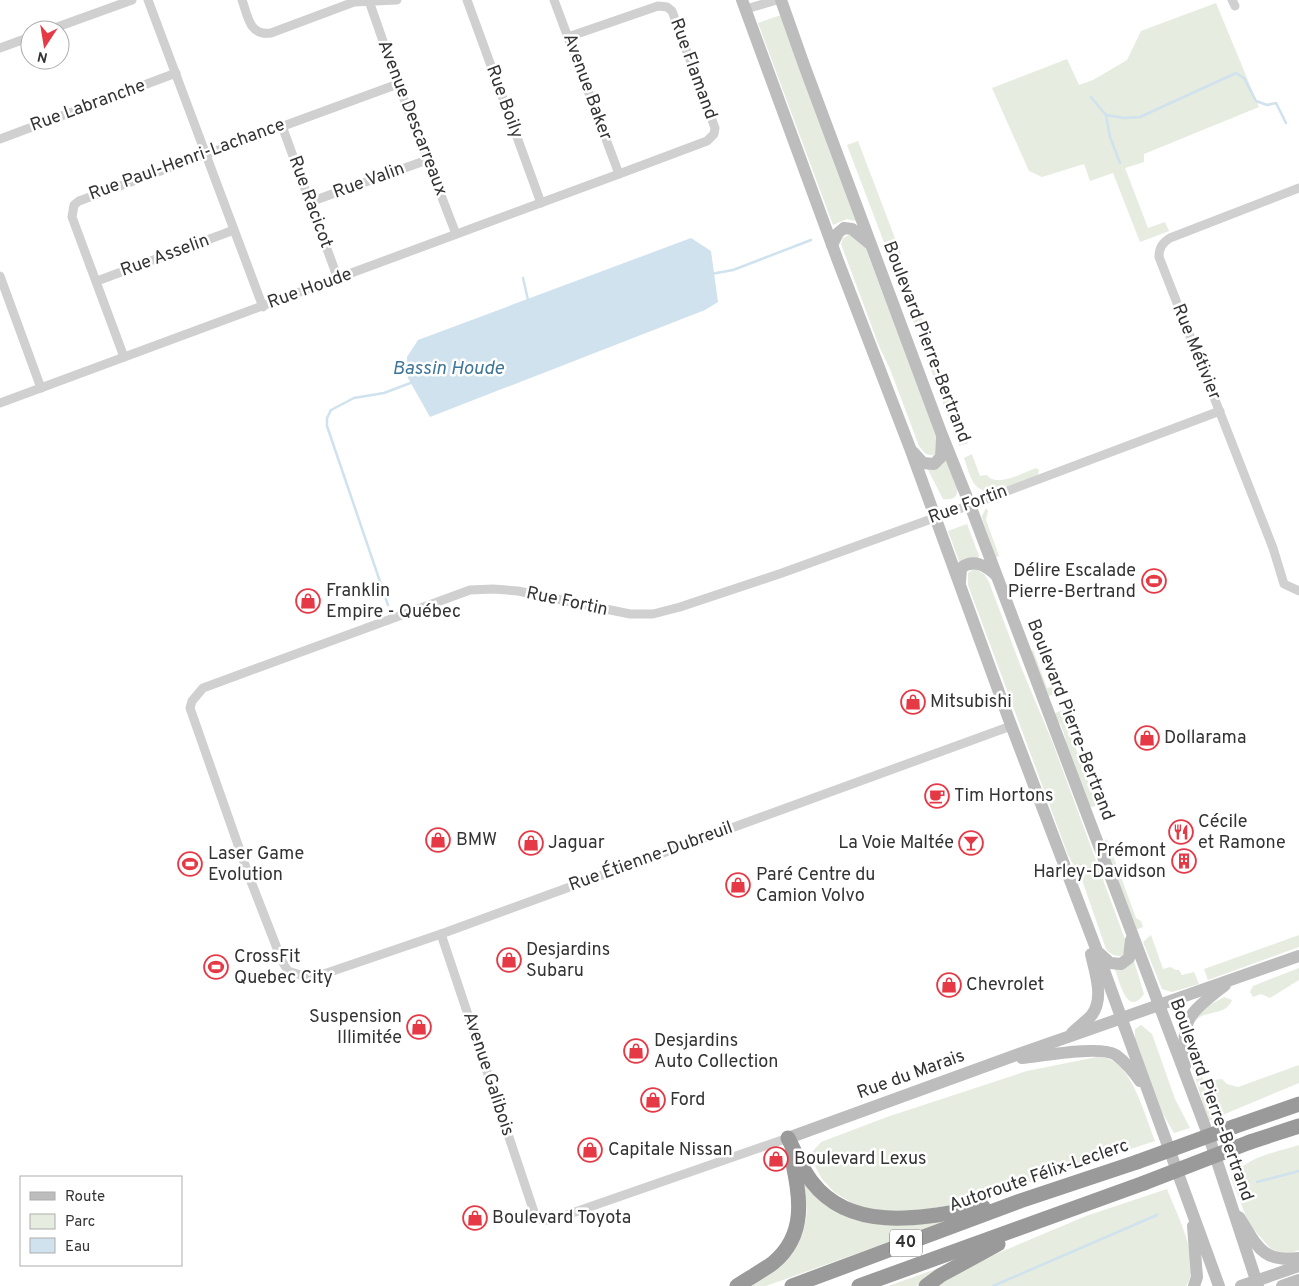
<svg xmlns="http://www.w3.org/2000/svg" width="1299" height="1286" font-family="Overpass,sans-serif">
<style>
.green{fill:#e6ecdf}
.water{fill:#cfe2ee}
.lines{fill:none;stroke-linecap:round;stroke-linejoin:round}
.stream{stroke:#cfe2ee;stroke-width:2.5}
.street{stroke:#d0d0d0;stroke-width:9}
.secondary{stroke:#bdbdbd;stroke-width:12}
.highway{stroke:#9a9a9a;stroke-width:15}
.highway-bridge{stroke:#9a9a9a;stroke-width:15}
.labels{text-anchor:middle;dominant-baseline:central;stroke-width:5;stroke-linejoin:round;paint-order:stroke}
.shield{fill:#fff;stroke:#707070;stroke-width:1}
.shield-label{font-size:16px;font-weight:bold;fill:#333}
.street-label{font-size:18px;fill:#333;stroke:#fff}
.poi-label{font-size:18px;fill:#333;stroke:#fff;text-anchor:start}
.water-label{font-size:19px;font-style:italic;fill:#3f7597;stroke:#fff}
</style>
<rect width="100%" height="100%" fill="#fff"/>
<g class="green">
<path d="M1216,3L1259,107L1144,154V162L1125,168L1148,228L1165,222L1169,231L1140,242L1113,173L1090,181L1084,164L1042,177L1029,171L992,88L1067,59L1079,85L1093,80L1127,60L1141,31Z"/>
<path d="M781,15L857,220L855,221L847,219L833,225L758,23Z"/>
<path d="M858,141L901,254L897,256L905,276L898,279L847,145Z"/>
<path d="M849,235H856L862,239L939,440L936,456L926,454L919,446L890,369L879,346L841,244L843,238Z"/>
<path d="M912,292L924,323L915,326L904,295Z"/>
<path d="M927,335L946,385L938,388L919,339Z"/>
<path d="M950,395L968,443L959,446L941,398Z"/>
<path d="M972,454L980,476L987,475C996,488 1023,473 1036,468L1039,470L1038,475L994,491C972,494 970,474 964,458Z"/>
<path d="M947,458C952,471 970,503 943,499L925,464L935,467L942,465Z"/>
<path d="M986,508L988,511L986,520L999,556L996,557L983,521L982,516Z"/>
<path d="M967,524L979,556L978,558H973L960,564L948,531Z"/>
<path d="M975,568L985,575L989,582L1021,667L1052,741L1126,942V952L1122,956C1115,956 1111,955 1106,949L1082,880L1068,855L968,585V573Z"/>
<path d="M1033,650L1047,688L1057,685L1058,689L1056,694L1048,696L1031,651Z"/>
<path d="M1066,709L1068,710L1063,714L1096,802L1101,801L1103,802L1102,804L1092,807L1088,806C1082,789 1075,772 1069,754C1064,741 1066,728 1055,718V713Z"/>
<path d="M1107,839L1136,918L1141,921L1143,927L1138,929L1133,928L1103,843Z"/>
<path d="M1151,935L1163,969L1170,967L1176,970H1179L1182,975L1194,972L1199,984L1172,992L1162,989L1143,942Z"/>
<path d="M1299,935V947L1208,980L1204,969Z"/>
<path d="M1134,961L1144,994C1127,1019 1119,979 1114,967Z"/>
<path d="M1299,968V980L1270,998L1261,994L1253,997L1250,992L1253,986Z"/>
<path d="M1224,997L1232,1000C1223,1023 1188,1001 1191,1042C1192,1054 1199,1068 1203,1079L1207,1081L1222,1079L1227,1084L1238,1087L1299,1065V1083L1208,1121L1186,1046L1194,1014Z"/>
<path d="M1141,1025L1152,1034L1175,1099L1190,1128L1174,1133L1162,1112L1135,1039V1029Z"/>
<path d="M1097,1057C1101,1058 1106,1057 1109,1059C1133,1068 1146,1119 1155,1141L1003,1191L957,1204L922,1210L887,1212L857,1206L834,1192L822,1179L815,1166L813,1151L821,1142L887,1117L1027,1071Z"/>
<path d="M1299,1145V1250L1286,1255L1271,1249L1249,1224L1231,1178C1248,1156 1274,1153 1299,1145Z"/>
<path d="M800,1180L837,1210L941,1219L942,1223L766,1286H750L800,1238L805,1224L807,1210L805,1196Z"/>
<path d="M1167,1189C1176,1213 1203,1262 1186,1286H939L951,1273L1086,1216Z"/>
<path d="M942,1267L916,1286H888Z"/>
</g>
<path class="water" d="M691,238L711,251L718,302L705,310L430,417L408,378L407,357L418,340Z"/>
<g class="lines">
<g class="stream">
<path d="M1091,97L1106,115L1124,118L1140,117L1236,73L1244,78L1256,101L1267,105L1276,103L1286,123"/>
<path d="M1106,115L1110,137L1120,163"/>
<path d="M711,274L733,270L811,240"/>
<path d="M523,278L528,300"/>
<path d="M388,605L327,426V418L331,410L354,398L384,393L413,382"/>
<path d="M1257,1182L1299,1171"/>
<path d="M993,1286L1157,1215"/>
</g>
<g class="street">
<path d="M148,0L263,307"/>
<path d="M242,0C248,16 249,36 271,33L354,2L397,0"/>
<path d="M467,0L541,203"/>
<path d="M554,0L619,174"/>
<path d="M1232,0L1235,6"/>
<path d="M369,1L398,84L456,234"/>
<path d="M746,9L777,0"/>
<path d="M49,30L132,0"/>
<path d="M0,48L30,37"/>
<path d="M282,126L338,279"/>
<path d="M0,139L176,73"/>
<path d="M1299,188L1170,238C1162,243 1159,248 1159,257L1273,548L1284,584L1299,591"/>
<path d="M310,202L427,160"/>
<path d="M0,276L41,388"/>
<path d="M97,281L234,230"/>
<path d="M124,357L72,217L74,205L79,201L398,84"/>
<path d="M0,403L619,174L707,141L714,134L715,128L672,11L667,7L658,6L568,37"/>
<path d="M1011,726L441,934L321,975L304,976L288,971L282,961L250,879L190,708L192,701L203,688L470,590L493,589L518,591L630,614H653L680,607L782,573L970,505L1220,411"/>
<path d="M441,934L535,1215L542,1220H552L788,1138"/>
</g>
<g class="secondary">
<path d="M742,0L838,261L910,448L1008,717L1097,951L1219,1286"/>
<path d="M781,0L804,65L942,435L970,505L1209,1137L1258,1286"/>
<path d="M832,245L838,233L844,228L852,229L869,243"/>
<path d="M913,452L923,463L934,464L941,457L942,439"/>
<path d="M960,582L961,568C974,558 986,566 996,575"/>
<path d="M1099,953L1110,963L1121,964L1129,958L1131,940"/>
<path d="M1072,1033C1078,1027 1085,1022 1091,1016C1105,999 1095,973 1091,954"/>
<path d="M1022,1058C1042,1056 1100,1045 1116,1055C1125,1062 1133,1071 1140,1081"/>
<path d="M1185,1066C1182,1016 1187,1016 1225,985"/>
<path d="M788,1138L1019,1054L1299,956"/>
<path d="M1239,1217C1257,1245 1261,1263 1299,1258"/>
<path d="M1193,1226L1197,1277L1194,1286"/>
<path d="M1241,1286L1299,1266"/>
<path d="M1282,1286L1299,1280"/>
</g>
<g class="highway">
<path d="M1233,1127L1299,1104"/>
<path d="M788,1138C795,1152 802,1169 812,1182C853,1235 927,1217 983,1207"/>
<path d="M1250,1142L1299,1126"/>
<path d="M737,1286C749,1278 762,1271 773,1263C809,1233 799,1193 791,1154"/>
<path d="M792,1286L1020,1201L1137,1162"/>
<path d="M859,1286L1144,1183"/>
<path d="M926,1286L941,1275L998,1244"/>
</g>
<g class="highway-bridge">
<path d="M1137,1162L1233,1127"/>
<path d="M1144,1183L1250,1142"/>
</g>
</g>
<defs>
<g id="stadium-ring" transform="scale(1.25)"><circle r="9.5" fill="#fff" stroke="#e63946" stroke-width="1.5"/><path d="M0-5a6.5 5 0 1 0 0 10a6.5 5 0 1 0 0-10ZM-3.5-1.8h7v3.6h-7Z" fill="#e63946"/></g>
<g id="shop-ring" transform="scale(1.25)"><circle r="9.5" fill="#fff" stroke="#e63946" stroke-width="1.5"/><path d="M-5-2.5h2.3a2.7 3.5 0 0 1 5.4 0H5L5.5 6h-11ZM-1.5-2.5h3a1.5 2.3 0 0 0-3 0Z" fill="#e63946"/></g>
<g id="cafe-ring" transform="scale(1.25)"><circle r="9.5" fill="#fff" stroke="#e63946" stroke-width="1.5"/><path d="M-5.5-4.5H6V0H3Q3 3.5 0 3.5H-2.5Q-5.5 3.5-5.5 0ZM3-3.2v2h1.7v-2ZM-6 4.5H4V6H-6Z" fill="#e63946"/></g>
<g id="restaurant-ring" transform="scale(1.25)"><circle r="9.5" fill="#fff" stroke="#e63946" stroke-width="1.5"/><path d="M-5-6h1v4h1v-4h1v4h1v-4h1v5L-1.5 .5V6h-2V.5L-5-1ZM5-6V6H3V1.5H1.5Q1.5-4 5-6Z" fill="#e63946"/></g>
<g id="bar-ring" transform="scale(1.25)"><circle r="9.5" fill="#fff" stroke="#e63946" stroke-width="1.5"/><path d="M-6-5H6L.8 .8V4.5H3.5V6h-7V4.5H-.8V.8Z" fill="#e63946"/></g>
<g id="building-ring" transform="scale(1.25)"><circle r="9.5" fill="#fff" stroke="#e63946" stroke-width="1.5"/><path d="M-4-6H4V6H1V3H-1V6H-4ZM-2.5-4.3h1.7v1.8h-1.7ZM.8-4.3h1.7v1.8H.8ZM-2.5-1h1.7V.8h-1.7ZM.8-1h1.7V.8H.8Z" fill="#e63946"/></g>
</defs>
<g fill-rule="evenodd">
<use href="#stadium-ring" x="1154" y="581"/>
<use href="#shop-ring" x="308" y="601"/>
<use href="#shop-ring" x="913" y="702"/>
<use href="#shop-ring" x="1147" y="738"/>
<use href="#cafe-ring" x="937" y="796"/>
<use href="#restaurant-ring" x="1181" y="832"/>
<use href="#shop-ring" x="438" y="840"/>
<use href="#shop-ring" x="531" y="843"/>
<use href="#bar-ring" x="971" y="843"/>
<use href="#building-ring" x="1184" y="861"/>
<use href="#stadium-ring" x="190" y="864"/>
<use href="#shop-ring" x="738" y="885"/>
<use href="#shop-ring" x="509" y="960"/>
<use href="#stadium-ring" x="216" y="967"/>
<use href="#shop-ring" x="949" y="985"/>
<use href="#shop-ring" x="419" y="1027"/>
<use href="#shop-ring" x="636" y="1051"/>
<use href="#shop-ring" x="653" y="1100"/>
<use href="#shop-ring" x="590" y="1150"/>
<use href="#shop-ring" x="776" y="1159"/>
<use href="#shop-ring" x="475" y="1218"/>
</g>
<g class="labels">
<rect class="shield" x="890" y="1229.5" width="32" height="27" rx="4"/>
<g class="shield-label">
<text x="906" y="1243">40</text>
</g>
<g class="street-label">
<text transform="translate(693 69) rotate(70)">Rue Flamand</text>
<text transform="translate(587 87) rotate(70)">Avenue Baker</text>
<text transform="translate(504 102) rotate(70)">Rue Boily</text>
<text transform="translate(88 106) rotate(-20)">Rue Labranche</text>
<text transform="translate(412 118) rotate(69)">Avenue Descarreaux</text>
<text transform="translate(187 160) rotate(-20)">Rue Paul-Henri-Lachance</text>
<text transform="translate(369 181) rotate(-20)">Rue Valin</text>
<text transform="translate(310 202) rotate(70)">Rue Racicot</text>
<text transform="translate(165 256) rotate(-20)">Rue Asselin</text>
<text transform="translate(310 289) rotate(-20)">Rue Houde</text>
<text transform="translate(926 342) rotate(69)">Boulevard Pierre-Bertrand</text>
<text transform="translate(1196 352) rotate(68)">Rue Métivier</text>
<text transform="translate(968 505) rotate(-20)">Rue Fortin</text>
<text transform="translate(567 602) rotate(12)">Rue Fortin</text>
<text transform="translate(1070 720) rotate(69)">Boulevard Pierre-Bertrand</text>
<text transform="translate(651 857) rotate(-20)">Rue Étienne-Dubreuil</text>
<text transform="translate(488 1074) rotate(72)">Avenue Galibois</text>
<text transform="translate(911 1075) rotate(-20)">Rue du Marais</text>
<text transform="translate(1211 1100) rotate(70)">Boulevard Pierre-Bertrand</text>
<text transform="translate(1039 1176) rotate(-19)">Autoroute Félix-Leclerc</text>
</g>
<g class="poi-label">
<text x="1136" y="571" text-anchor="end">Délire Escalade<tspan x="1136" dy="21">Pierre-Bertrand</tspan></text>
<text x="326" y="591">Franklin<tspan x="326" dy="21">Empire - Québec</tspan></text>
<text x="930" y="702">Mitsubishi</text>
<text x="1164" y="738">Dollarama</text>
<text x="954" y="796">Tim Hortons</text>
<text x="1198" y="822">Cécile<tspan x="1198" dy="21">et Ramone</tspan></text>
<text x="456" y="840">BMW</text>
<text x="548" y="843">Jaguar</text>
<text x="954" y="843" text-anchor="end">La Voie Maltée</text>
<text x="1166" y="851" text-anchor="end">Prémont<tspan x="1166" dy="21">Harley-Davidson</tspan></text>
<text x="208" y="854">Laser Game<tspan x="208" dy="21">Evolution</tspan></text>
<text x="756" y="875">Paré Centre du<tspan x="756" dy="21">Camion Volvo</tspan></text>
<text x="526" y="950">Desjardins<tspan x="526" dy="21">Subaru</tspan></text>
<text x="234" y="957">CrossFit<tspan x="234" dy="21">Quebec City</tspan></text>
<text x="966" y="985">Chevrolet</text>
<text x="402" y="1017" text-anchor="end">Suspension<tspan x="402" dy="21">Illimitée</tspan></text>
<text x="654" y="1041">Desjardins<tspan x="654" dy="21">Auto Collection</tspan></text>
<text x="670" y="1100">Ford</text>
<text x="608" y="1150">Capitale Nissan</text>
<text x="794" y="1159">Boulevard Lexus</text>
<text x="492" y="1218">Boulevard Toyota</text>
</g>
<g class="water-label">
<text x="448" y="369">Bassin Houde</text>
</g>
</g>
<rect x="20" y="1176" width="162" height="90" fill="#ffffff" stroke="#adadad"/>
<rect x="30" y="1192" width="25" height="8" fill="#bdbdbd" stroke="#adadad"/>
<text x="65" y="1201" font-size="15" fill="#333333">Route</text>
<rect x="30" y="1214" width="25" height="15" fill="#e6ecdf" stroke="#adadad"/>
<text x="65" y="1226" font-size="15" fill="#333333">Parc</text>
<rect x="30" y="1238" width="25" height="15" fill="#cfe2ee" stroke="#adadad"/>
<text x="65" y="1251" font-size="15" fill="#333333">Eau</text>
<g transform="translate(45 45) rotate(192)"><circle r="24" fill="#ffffff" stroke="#adadad"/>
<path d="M0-4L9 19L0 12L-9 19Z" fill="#e63946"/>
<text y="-8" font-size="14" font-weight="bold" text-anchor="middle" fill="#333333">N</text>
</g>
</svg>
